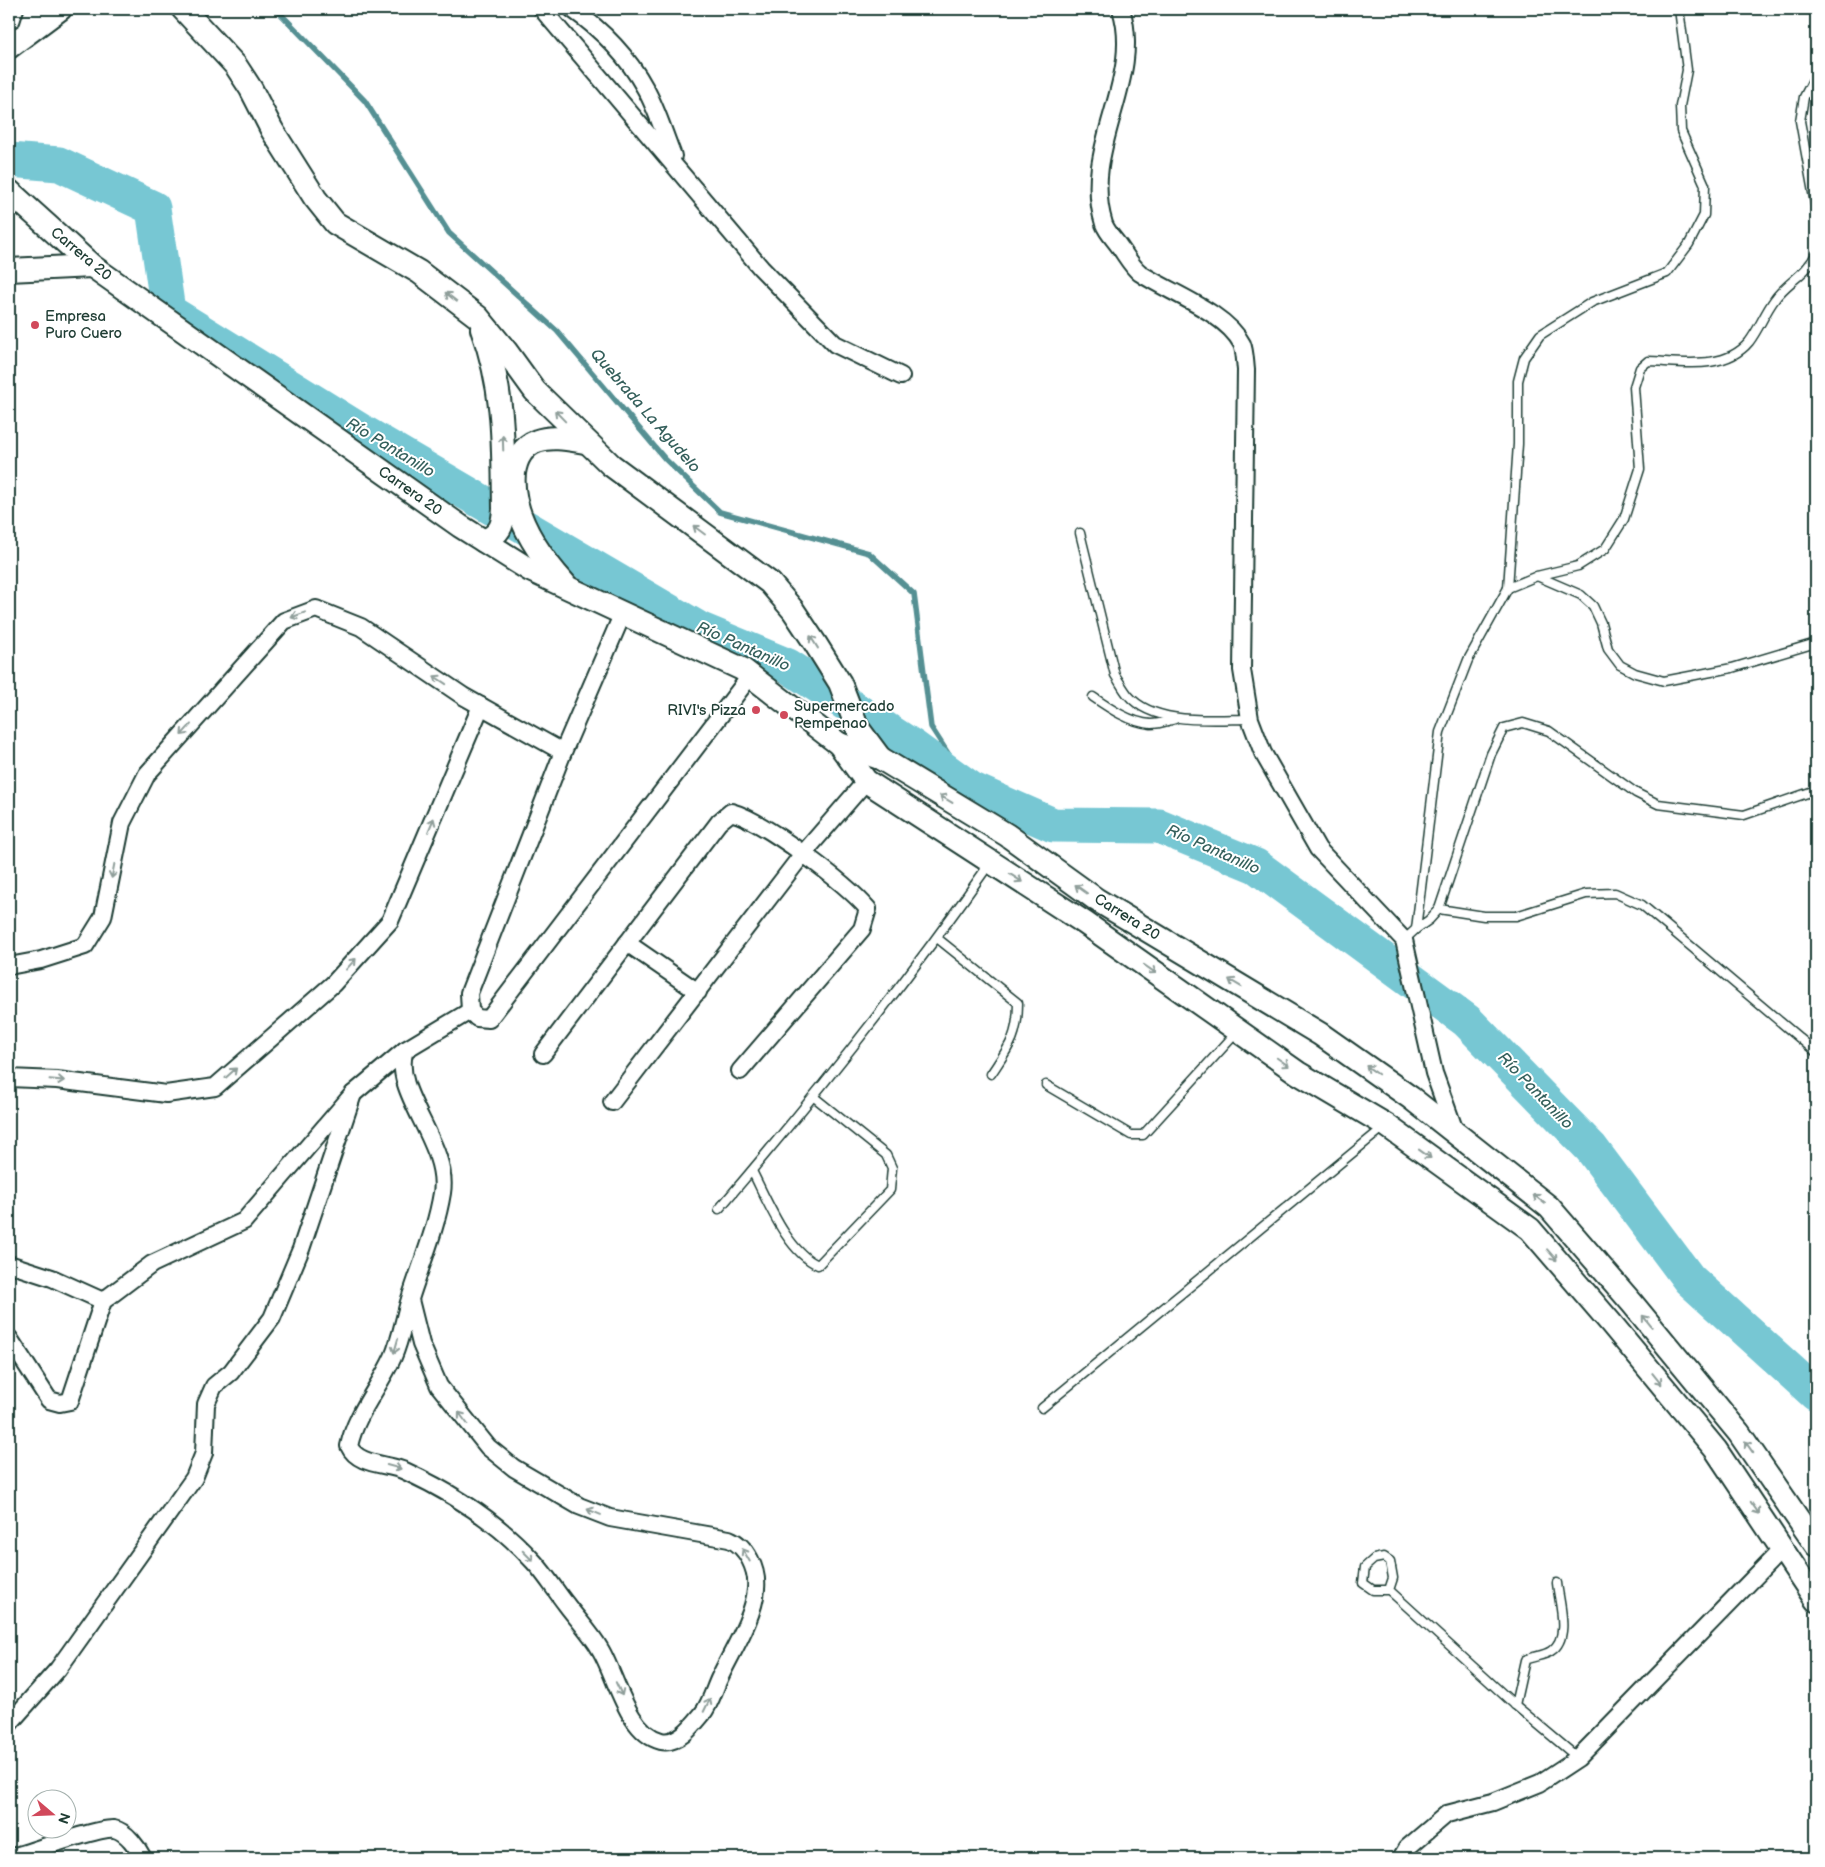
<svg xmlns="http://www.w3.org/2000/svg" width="1825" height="1867" font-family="'Balsamiq Sans',sans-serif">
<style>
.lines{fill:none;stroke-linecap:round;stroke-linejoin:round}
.stream{stroke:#549093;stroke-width:5.5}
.river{stroke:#77c7d3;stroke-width:35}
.service-casing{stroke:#1f3d34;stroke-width:11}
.minor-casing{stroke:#1f3d34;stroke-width:20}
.tertiary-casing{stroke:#1f3d34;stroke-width:24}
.secondary-casing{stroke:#1f3d34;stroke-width:26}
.service{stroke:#fff;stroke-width:8}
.minor{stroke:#fff;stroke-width:16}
.tertiary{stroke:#fff;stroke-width:20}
.secondary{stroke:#fff;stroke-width:22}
.oneway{stroke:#8f9e9a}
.poi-dot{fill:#d1495b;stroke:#fff;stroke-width:2}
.labels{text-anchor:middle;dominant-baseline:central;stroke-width:4;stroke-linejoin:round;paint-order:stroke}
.street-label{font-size:15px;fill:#1f3d34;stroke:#fff}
.poi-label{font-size:15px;fill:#1f3d34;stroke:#fff;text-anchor:start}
.water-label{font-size:16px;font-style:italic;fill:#35605c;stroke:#fff}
</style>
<rect width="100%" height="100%" fill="#fff"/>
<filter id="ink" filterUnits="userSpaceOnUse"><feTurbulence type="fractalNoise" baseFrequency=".02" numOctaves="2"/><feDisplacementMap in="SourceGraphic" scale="10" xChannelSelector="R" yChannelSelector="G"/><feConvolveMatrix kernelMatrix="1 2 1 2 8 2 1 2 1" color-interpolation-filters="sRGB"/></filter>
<g filter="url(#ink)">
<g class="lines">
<path class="stream" d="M276,9L365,101L449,233L557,331L665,459L720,512L869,553L914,594L931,727L971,789"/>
<path class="river" d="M9,160L59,164L153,208L168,311L361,431L701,630L788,666L913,747L971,789L1053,825L1159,826L1256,866L1467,1021L1591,1148L1689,1279L1816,1394"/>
<g class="service-casing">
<g id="service">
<path d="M1816,74L1804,97L1800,121L1816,209"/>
<path d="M1080,533L1115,675C1119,681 1123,689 1128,695C1154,726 1214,719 1250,719"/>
<path d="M1537,576L1581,595L1593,606L1601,623L1608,649L1620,665L1635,673L1664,681L1732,668L1816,643"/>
<path d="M1508,588L1518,444V381L1524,358L1540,335L1592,302L1667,273L1689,244L1704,215L1705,185L1681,131L1680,106L1687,70L1679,9"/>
<path d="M1093,697C1109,708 1131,723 1151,724C1159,724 1167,721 1175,719"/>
<path d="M1439,909L1491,754L1504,728L1523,723L1549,731L1636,793L1658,804L1744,815L1816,790"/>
<path d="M1416,929L1429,920L1439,909L1484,916H1516L1586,894L1615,893L1642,905L1816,1052"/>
<path d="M937,938L1018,1003C1018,1037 1009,1047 991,1074"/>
<path d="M1404,940L1416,929L1440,732L1468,660L1508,588L1537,576L1578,566L1605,549L1624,519L1640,469L1634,387L1640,368L1648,361C1681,362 1725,371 1749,342C1759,329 1765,312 1775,299C1787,282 1807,274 1816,254"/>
<path d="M1046,1085L1131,1135H1143L1237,1032"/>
<path d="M752,1171C767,1200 787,1252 818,1265L890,1190L892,1168L886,1155L814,1097"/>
<path d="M719,1209C815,1097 906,983 990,863"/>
<path d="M1042,1408L1384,1127"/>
<path d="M1389,1590H1373L1363,1583L1365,1567L1374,1559L1384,1557L1390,1561L1393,1578L1389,1590L1515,1705L1578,1758"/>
<path d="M1515,1705L1525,1660C1533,1656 1544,1656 1551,1651C1571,1638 1559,1603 1557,1583"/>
</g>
</g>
<g class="minor-casing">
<g id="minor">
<path d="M542,9L761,268L835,344L901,376"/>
<path d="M572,9C602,30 627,55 645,88C657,109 664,134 673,156"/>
<path d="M1121,9C1144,81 1080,148 1104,224C1107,232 1114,239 1119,246C1125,254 1132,267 1140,273C1168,292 1226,312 1242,344C1245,351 1245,362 1246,370L1242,670L1250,719L1263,753L1318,849L1404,940L1434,1073L1456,1134"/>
<path d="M623,613L563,752L469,993L470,1011L477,1018L489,1019L751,675"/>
<path d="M627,943L698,992"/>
<path d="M9,966L41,960L85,946L103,917L122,823L147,774L284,621L316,609L361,627L463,696L563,752"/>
<path d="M405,1050C390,1091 450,1144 442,1193C436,1230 421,1264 410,1299C404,1318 401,1339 393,1357C379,1388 356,1413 349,1446C358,1466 387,1463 405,1471C453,1493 499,1523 534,1562C546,1575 555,1590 566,1604C577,1619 591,1633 600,1649C616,1675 627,1733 661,1741C678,1745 693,1725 703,1713C710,1704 714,1690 719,1679C731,1653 754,1618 756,1589C758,1570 747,1546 729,1539L610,1518L579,1506L514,1468L488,1447L439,1386L421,1344L410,1300"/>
<path d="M543,1054L719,822L731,812C764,821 845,882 868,909L862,929L740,1071"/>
<path d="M9,1078L57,1080L166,1094L215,1087L333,984L390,921L481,706"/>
<path d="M612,1102L802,855L866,781"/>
<path d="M9,1264L52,1278L103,1301"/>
<path d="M9,1338L49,1400L60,1403L70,1401L103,1301L152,1264L244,1221L353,1094L405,1050L470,1011"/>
<path d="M9,1724L58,1669L194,1478L204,1453L206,1404L214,1386L231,1372L272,1318L301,1249L353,1094"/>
<path d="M9,1858C27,1853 100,1827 114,1829C126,1831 138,1848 143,1858"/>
<path d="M1401,1858L1407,1848L1447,1814L1493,1802L1540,1783L1578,1758L1783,1548"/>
</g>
</g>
<g class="tertiary-casing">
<path id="tertiary" d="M29,31L36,9"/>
</g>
<g class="secondary-casing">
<g id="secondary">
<path d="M183,9L236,66L251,89L272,130L315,198L335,223L419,272L478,317L506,351L535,391L611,465L770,583L793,610L815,643L840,683L857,727L880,758"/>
<path d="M9,47L60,9"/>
<path d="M9,191L92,266L460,526L530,570L742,669L839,744L866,781L1085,923L1298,1073L1386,1125L1530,1229L1610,1322L1716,1450L1816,1600"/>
<path d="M9,270L92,266"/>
<path d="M482,329C505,392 503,444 504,509C503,526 500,534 484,541"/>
<path d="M565,584C538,554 510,514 514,473C516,459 523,446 537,441C552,435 572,440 586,442"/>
<path d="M839,744L880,758L1007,835L1097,900L1320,1034L1411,1098L1549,1207L1632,1303L1739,1433L1816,1545"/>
</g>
</g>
<use href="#service" class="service"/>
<use href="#minor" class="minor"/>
<use href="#tertiary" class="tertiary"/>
<use href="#secondary" class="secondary"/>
</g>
<defs><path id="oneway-shaft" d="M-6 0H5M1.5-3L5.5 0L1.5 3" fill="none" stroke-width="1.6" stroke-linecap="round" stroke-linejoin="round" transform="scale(1.25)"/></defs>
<g class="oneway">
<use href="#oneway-shaft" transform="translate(451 297) rotate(-142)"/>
<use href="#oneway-shaft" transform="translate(560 416) rotate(-134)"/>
<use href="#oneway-shaft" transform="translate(503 443) rotate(-92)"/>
<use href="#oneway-shaft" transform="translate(699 530) rotate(-143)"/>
<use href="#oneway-shaft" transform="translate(298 615) rotate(159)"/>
<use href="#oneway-shaft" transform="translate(814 642) rotate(-122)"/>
<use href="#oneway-shaft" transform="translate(440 680) rotate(-146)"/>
<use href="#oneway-shaft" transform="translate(186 730) rotate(132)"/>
<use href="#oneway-shaft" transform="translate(946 799) rotate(-149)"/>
<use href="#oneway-shaft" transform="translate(431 825) rotate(-67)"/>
<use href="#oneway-shaft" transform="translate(113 871) rotate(101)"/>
<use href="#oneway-shaft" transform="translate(1016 878) rotate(33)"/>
<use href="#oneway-shaft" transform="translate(1081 889) rotate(-144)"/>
<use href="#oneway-shaft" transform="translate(351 964) rotate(-48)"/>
<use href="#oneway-shaft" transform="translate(1150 969) rotate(35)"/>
<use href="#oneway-shaft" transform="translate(1235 983) rotate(-149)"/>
<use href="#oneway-shaft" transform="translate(1283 1062) rotate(35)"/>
<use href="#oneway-shaft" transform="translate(1372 1070) rotate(-145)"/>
<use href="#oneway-shaft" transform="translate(231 1073) rotate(-42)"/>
<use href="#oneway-shaft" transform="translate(57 1080) rotate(5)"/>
<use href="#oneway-shaft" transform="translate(1425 1154) rotate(36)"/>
<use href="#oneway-shaft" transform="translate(1539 1199) rotate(-142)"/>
<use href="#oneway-shaft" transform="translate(1552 1255) rotate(49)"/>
<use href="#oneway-shaft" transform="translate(1647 1321) rotate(-129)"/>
<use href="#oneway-shaft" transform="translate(396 1346) rotate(106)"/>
<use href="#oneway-shaft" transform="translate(1657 1379) rotate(51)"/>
<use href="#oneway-shaft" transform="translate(463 1418) rotate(-127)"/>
<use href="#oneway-shaft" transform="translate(1749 1447) rotate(-125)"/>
<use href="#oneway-shaft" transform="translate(394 1467) rotate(15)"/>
<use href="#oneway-shaft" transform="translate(1755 1508) rotate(55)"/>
<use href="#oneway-shaft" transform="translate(594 1512) rotate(-158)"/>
<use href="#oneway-shaft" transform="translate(746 1555) rotate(-120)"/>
<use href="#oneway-shaft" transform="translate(528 1556) rotate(45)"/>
<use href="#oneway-shaft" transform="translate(619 1689) rotate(65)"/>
<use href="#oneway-shaft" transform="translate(707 1705) rotate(-64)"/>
</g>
</g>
<g class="poi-dot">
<circle cx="35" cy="325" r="5"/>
<circle cx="756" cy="710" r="5"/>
<circle cx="784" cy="715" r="5"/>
</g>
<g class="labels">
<g class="street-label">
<text transform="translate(81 254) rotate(40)">Carrera 20</text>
<text transform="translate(410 491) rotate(35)">Carrera 20</text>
<text transform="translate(1127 917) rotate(32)">Carrera 20</text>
</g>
<g class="poi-label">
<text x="45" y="316">Empresa<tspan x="45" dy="17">Puro Cuero</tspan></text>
<text x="794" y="706">Supermercado<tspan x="794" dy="17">Pempenao</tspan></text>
<text x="746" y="710" text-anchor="end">RIVI's Pizza</text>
</g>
<g class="water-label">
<text transform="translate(645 411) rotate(49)">Quebrada La Agudelo</text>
<text transform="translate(390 448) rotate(31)">Río Pantanillo</text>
<text transform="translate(743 647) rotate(24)">Río Pantanillo</text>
<text transform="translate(1213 850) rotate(24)">Río Pantanillo</text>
<text transform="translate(1535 1091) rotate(46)">Río Pantanillo</text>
</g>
</g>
<rect width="1825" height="1867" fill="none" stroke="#fff" stroke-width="30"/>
<rect x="15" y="15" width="1795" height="1837" fill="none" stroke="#1f3d34" stroke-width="2" filter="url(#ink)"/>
<g transform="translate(52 1814) rotate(109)"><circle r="24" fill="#ffffff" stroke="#a5b1ae"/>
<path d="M0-4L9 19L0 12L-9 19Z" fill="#d1495b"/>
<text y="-8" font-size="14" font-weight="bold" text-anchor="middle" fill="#1f3d34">N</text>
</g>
</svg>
